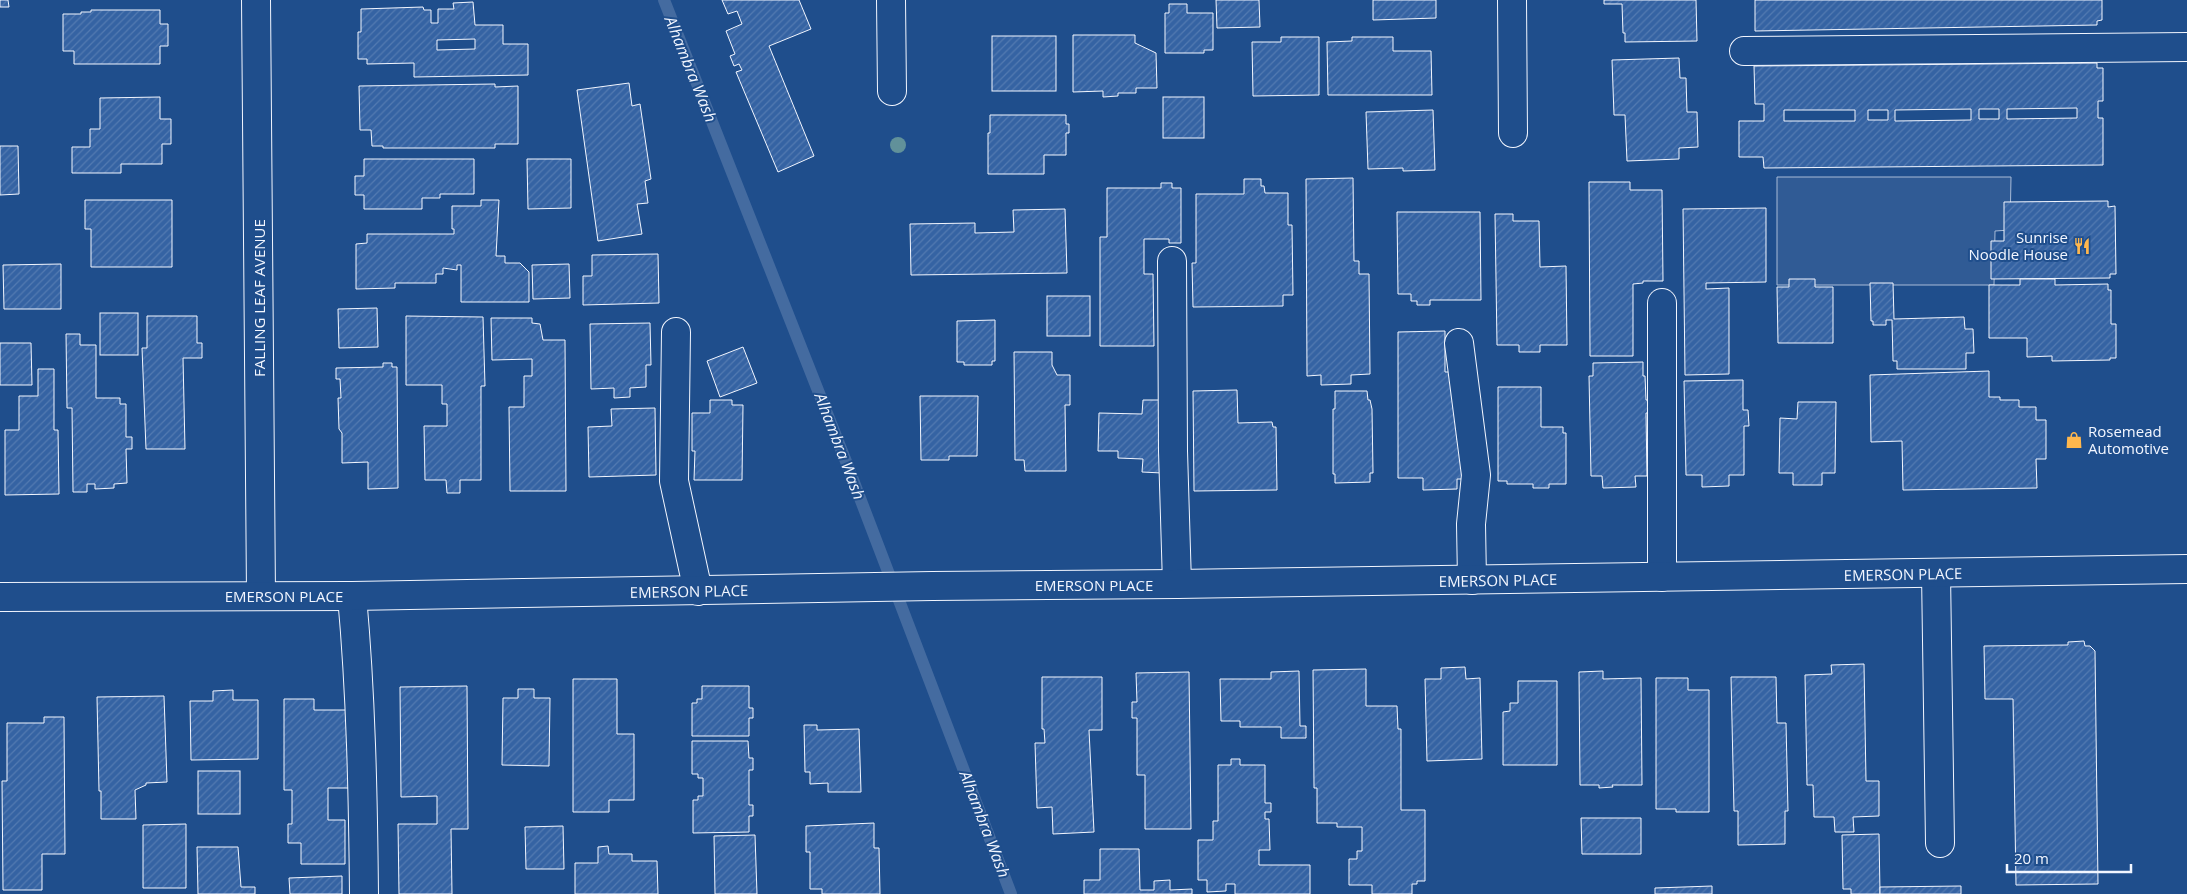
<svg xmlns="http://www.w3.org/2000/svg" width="2187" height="894" font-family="'Open Sans',sans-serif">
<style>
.built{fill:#305b95;stroke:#a8bbd7}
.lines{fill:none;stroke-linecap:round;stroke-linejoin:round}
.stream{stroke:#446ba0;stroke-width:12}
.building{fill:url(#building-hatch);stroke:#f2f6ff;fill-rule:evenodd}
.minor-casing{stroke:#f2f6ff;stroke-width:30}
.minor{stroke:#1f4e8c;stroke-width:28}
.tree{fill:#61919a}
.labels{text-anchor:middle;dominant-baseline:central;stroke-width:4;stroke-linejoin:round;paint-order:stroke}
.poi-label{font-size:15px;fill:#f2f6ff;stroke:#1f4e8c;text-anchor:end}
.street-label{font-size:15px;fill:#f2f6ff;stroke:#1f4e8c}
.water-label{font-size:16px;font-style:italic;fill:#f2f6ff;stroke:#1f4e8c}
</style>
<defs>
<pattern id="building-hatch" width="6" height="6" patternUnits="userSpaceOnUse" patternTransform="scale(1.25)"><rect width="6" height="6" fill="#3563a3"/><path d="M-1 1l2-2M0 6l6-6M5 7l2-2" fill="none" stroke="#537ab1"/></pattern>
</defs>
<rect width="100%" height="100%" fill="#1f4e8c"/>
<path class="built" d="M1777,177H2011L2010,230L1995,231L1994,285H1777Z"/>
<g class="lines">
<path class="stream" d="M664,0L847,464L1011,894"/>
</g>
<g class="building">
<path d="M0,0H8L9,7H0Z"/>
<path d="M722,0H799L811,29L769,46L814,156L778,172L736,72L742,70L739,64L734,66L730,56L735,54L726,31L742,24L737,11L728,14Z"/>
<path d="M1216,0H1259L1260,27L1217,28Z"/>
<path d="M1373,0H1436V18L1373,20Z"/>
<path d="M1604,0H1696L1697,41L1625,42V33H1623L1622,4H1604Z"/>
<path d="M1755,0H2102V20L2097,21V25L1755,31Z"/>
<path d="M473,2L475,25H503V44H528V75L414,77V63L367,64V59H358V32H361V9L423,7L424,10H431V23H438V9H454L453,3ZM475,39V49L437,50V40Z"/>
<path d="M1169,4H1187V13H1213V50H1204V53H1165V13H1169Z"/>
<path d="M91,10H160V24H168V46H160V64H74V51H63V14H81V12H91Z"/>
<path d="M1073,35H1135V43L1156,53L1157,88H1136V93H1118V96L1103,97V91L1073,92Z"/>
<rect x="992" y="36" width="64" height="55"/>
<path d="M1281,37H1319V95L1253,96L1252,42H1281Z"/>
<path d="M1352,37H1393V51H1431L1432,95H1328L1327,42L1352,41Z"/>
<path d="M1679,58L1680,78H1686L1687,112H1697L1698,147L1679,148V159L1627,161L1625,115H1614L1612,60Z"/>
<path d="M2097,63V68H2103V101H2098V118H2103V165L1764,168L1763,157H1739V121H1764V104H1755L1754,66ZM2077,108V118L2007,119V109ZM1971,109V120L1895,121V110ZM1979,109H1999V119H1979ZM1784,110H1855V121H1784ZM1868,110H1888V120H1868Z"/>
<path d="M629,83L632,106L640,104L651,179L645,181L648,203L637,204L642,234L598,241L577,90Z"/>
<path d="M495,84V87L518,86V144H495V148H383V146H372L371,130H360L359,86Z"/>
<path d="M160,97V119H171V144H162V164H121V173H72V147H90V129H100V98Z"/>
<rect x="1163" y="97" width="41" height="41"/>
<path d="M1433,110L1435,170L1403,171V168L1368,169L1366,112Z"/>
<path d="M990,115H1066V124H1069V133H1066V155H1044V174H988V133H990Z"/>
<path d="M0,146H18L19,194L0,195Z"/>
<path d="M364,159H474V194H440V198H422V209H364V195H355V176H364Z"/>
<path d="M527,159H571V208L528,209Z"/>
<path d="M1353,178L1354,261H1359V274H1369L1370,374L1351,375V384L1321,385V375L1307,376L1306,179Z"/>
<path d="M1244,179H1261V186H1264L1265,193H1288V225H1292L1293,295H1283V306L1193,307L1192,263H1196V194H1244Z"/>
<path d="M1589,182H1630V190H1662L1663,281H1643V283L1633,284V356H1590Z"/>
<path d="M1161,183H1172V188H1181V243H1169V239H1144V274H1153L1154,346H1100V237H1107V188H1161Z"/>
<path d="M85,200H172V267H91V229H85Z"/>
<path d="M481,200H499L496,256H505V263H520L529,272V302H461V265H457V270L443,268V274H436V283H395V288L356,289V244L367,243V234H454V229H452V206H481Z"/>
<path d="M2108,201V207L2115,206L2116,274H2110V278L1991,279V241H2004V202Z"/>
<path d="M1766,208V282L1706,283V289L1729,288V374L1685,375L1683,209Z"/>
<path d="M1065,209L1067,273L911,275L910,224L975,223V233L1014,232L1013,210Z"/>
<path d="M1397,212H1480L1481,300H1430V305H1417V301H1411V294H1398Z"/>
<path d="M1495,214H1513V221H1539L1540,267L1566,266L1567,345H1540V352H1519V345H1497Z"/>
<path d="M658,254L659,303L583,305V276H592V255Z"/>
<path d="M61,264V309H4L3,265Z"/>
<path d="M569,264L570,298L533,299L532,265Z"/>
<path d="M1789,279H1815V287H1833V343H1778L1777,287H1789Z"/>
<path d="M2020,279H2055V285L2108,284V290H2111V324H2116V358H2110V360L2052,361V356L2027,357V338H1989V285H2020Z"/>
<path d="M1870,283H1893L1894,319L1964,317L1965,329H1973L1974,353H1966V369H1897V361H1893L1892,320H1886V325H1873V321H1871Z"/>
<rect x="1047" y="296" width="43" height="40"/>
<path d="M377,308L378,347L339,348L338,309Z"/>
<rect x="100" y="313" width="38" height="42"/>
<path d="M147,316H197V343H202V358H183L185,449H146L142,348H147Z"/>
<path d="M406,316L483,317L485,386H481V480H460V493H447L446,480H425L424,426H447V404H442V385H406Z"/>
<path d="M491,318H532V323L540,324L543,340H565L566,491H510L509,407H524V376H532V359L492,360Z"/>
<path d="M995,320V361H992V365H964V362H957V321Z"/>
<path d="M650,323L651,365H646V387L630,388V397L614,398V388L591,389L590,324Z"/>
<path d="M1445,331V372H1456L1457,440H1468V479H1457V489L1423,490V478H1398V332Z"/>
<path d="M66,334H80V345H96V398H120V404H126V437H132V449H126L127,483L114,484V488L95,489V484H87V492H73L72,408H67Z"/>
<path d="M0,343H31L32,385H0Z"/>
<path d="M743,347L757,383L720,397L707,361Z"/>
<path d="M1014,352H1052V365L1057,375H1070V405H1065L1066,471H1025L1024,460H1015Z"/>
<path d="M1643,362V376H1645L1646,400H1651V413H1646L1647,476H1635L1636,487L1603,488L1602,476H1591L1589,376H1593V363Z"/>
<path d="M383,363H392V367H397L398,488L368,489V462L342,463V433L339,429L338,398H341L340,379H336V368L383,367Z"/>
<path d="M38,369H54V430H58L59,494L5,495V430H19V396H38Z"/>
<path d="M1989,371V397H2000V400H2019V407H2036V420H2046V459H2036L2037,488L1903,490L1902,441L1871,442L1870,375Z"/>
<path d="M1743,380V410H1748L1749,426H1744V475H1729V486L1702,487V475H1686L1684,381Z"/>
<path d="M1498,387H1541V427H1563V433H1566V484H1549V488H1533V484H1507V481H1498Z"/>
<path d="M1237,390L1238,423L1272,422L1273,427H1276L1277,490L1194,491L1193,391Z"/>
<path d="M1335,391H1367L1368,400H1370L1372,409L1373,473H1370V482L1335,483V474H1333V409H1335Z"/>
<path d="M920,396H978L977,456H949V460H921Z"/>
<path d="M710,400H732V405H743L742,480H694L695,451H692V413H710Z"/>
<path d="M1143,400H1164L1162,473L1142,472L1143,459L1118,458V451H1098L1099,413L1142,414Z"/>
<path d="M1798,402H1836L1835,473H1822V485H1793V473H1779L1780,418L1797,419Z"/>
<path d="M655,408L656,475L589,477L588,427L612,426L611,409Z"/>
<path d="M2084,641L2085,646H2090L2095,651L2098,884L2016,885L2013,699H1985L1984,646L2068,645V642Z"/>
<path d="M1864,664L1866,781H1879V816L1853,817L1854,832H1835L1834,817H1814L1813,785H1807L1805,675L1832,674L1831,665Z"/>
<path d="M1465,667L1466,679L1480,678L1482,759L1427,761L1425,679H1441V668Z"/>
<path d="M1366,669V706H1397L1398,729H1401V810H1425V881H1417V884H1412V894H1372V885H1349V859H1357V851H1362V827H1337V823H1317V788H1314L1313,670Z"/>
<path d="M1299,671L1300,726H1306V738H1281V727H1240V721H1221L1220,679H1271V672Z"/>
<path d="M1603,671V679L1641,678L1642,785H1612L1613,787L1599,788V785H1580L1579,672Z"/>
<path d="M1189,672L1191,829H1145V775H1137V718H1132V702H1137L1136,673Z"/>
<path d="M1042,677H1102V730H1089L1094,832L1053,834L1052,807L1037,808L1035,743H1045L1044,729H1042Z"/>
<path d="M1731,677H1776L1777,723H1786L1788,811H1785V844L1738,845V811H1734Z"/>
<path d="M1656,678H1688V690H1709V812H1676V809H1656Z"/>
<path d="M573,679H617V734H634V800H609V812H573Z"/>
<path d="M1518,681H1557V765H1503V712L1510,711V703H1518Z"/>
<path d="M467,686L468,829H451L452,894H399L398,824H437V796L401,797L400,687Z"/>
<path d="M702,686H749V708H753V718H749V736H692V703H697V699H702Z"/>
<path d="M518,689H534V698H550L549,766L502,765L503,698H518Z"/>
<path d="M233,690V700H258V759L191,760L190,701H213V691Z"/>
<path d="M164,696L167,782L146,783V785L135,790L136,819H101V791H99L97,697Z"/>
<path d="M284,699H314V710H348L352,788H328V820H345V864H301V843H288V824H292V790H284Z"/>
<path d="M44,717H64L65,854H42V890H3L2,781H7V723H44Z"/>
<path d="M804,725H817V730L859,729L861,792H828V783L810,784V772H805Z"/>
<path d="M692,741H748L749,758H753V770H749V805H753V816H749V832L693,833V800H698V796H703V778H698V774H692Z"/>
<path d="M1231,759H1240V765H1265V803H1271V812H1265V819H1269L1270,850H1259V865H1310V894H1235V884H1226V891L1207,892V880H1198V840H1213V821H1218V765H1231Z"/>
<rect x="198" y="771" width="42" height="43"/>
<path d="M1581,818H1641V854H1582Z"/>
<path d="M874,823V848H879L880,894H822V889H810V852H806V826Z"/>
<path d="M186,824V888H143V825Z"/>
<path d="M563,826L564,869H526L525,827Z"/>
<path d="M1879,834L1880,894H1851V889H1843L1842,835Z"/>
<path d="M755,835L757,894H715L714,836Z"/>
<path d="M608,846L609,854H632V861H657L658,894H575V863H598V847Z"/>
<path d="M197,847H238L241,887H255V894H198Z"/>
<path d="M1100,849H1139L1140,890H1154V881L1170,880V890L1192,889V894H1084V880H1100Z"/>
<path d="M342,876V894H290L289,878Z"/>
<path d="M1712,886V894H1655V888Z"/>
<path d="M1961,886V894H1880V887Z"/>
</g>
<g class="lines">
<g class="minor-casing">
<g id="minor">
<path d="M256,0L261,595"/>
<path d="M891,0L892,91"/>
<path d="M1512,0L1513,133"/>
<path d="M1744,51L2187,47"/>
<path d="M1172,261L1173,451L1177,584"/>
<path d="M1662,303V577"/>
<path d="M676,332L674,481L698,591"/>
<path d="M1459,343L1476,475L1471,524L1472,580"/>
<path d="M1936,573L1940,843"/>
<path d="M352,596C361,695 363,794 364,894"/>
<path d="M0,597L352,596L932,586L1177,584L2187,569"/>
</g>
</g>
<use href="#minor" class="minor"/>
</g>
<circle class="tree" cx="898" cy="145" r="8"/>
<defs>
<g id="restaurant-bare" transform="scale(1.35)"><path d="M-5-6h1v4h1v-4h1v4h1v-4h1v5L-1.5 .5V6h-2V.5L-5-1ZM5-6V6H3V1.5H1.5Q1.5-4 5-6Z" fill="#ffb74d" stroke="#1f4e8c" stroke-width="2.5" paint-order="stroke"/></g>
<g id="shop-bare" transform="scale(1.35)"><path d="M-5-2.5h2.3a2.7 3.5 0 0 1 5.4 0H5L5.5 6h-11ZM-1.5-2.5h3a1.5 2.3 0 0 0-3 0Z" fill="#ffb74d" stroke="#1f4e8c" stroke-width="2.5" paint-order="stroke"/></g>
</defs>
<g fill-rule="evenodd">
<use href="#restaurant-bare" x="2082" y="246"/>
<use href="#shop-bare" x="2074" y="440"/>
</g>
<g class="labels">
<g class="poi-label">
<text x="2068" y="237">Sunrise<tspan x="2068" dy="17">Noodle House</tspan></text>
<text x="2088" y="431" text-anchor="start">Rosemead<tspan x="2088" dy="17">Automotive</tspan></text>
</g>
<g class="street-label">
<text transform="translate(259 298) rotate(-90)">FALLING LEAF AVENUE</text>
<text transform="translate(1903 574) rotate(-1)">EMERSON PLACE</text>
<text transform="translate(1498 580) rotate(-1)">EMERSON PLACE</text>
<text x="1094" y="585">EMERSON PLACE</text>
<text transform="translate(689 591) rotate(-1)">EMERSON PLACE</text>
<text x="284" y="596">EMERSON PLACE</text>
</g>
<g class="water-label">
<text transform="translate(691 69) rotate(68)">Alhambra Wash</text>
<text transform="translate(840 446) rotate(69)">Alhambra Wash</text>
<text transform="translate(985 824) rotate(69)">Alhambra Wash</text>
</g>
</g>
<path d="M2007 864v8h124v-8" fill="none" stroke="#f2f6ff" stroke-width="2.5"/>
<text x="2014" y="864" font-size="15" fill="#f2f6ff" stroke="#1f4e8c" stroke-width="4" paint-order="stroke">20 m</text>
</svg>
